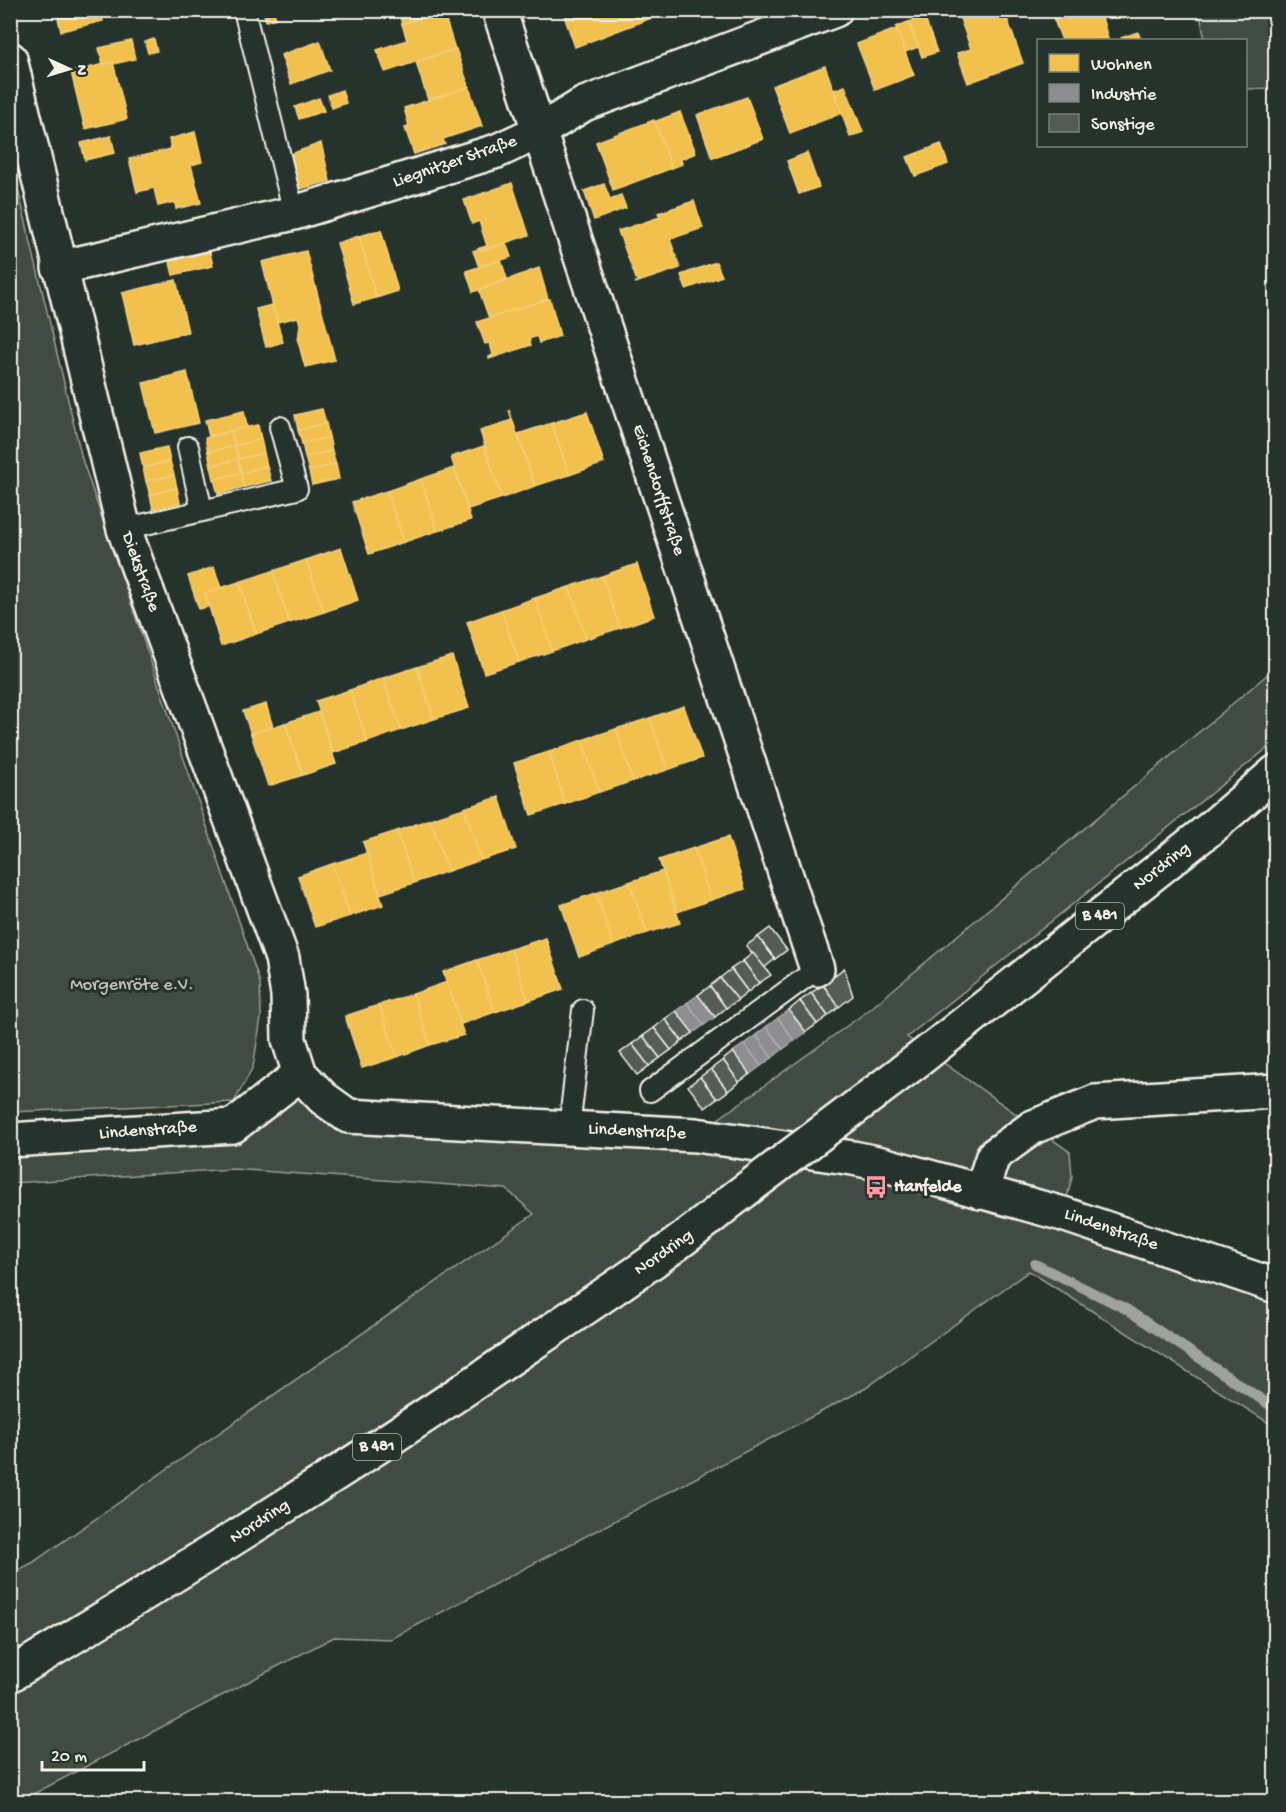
<svg xmlns="http://www.w3.org/2000/svg" width="1286" height="1812" font-family="'Gochi Hand',sans-serif">
<style>
.green{fill:#414b45;stroke:#9a9e96;stroke-width:1.5}
.homes{fill:#f2c14e;stroke:#f3cf7c;stroke-width:1.5}
.industry{fill:#8d8d92;stroke:#acabac;stroke-width:1.5}
.lines{fill:none;stroke-linecap:round;stroke-linejoin:round}
.stream{stroke:#9fa39b;stroke-width:10}
.building{fill:#525c55;stroke:#f4f1e8;stroke-width:1.5}
.lane-casing{stroke:#f4f1e8;stroke-width:24}
.street-casing{stroke:#f4f1e8;stroke-width:38}
.primary-casing{stroke:#f4f1e8;stroke-width:38}
.lane{stroke:#26332d;stroke-width:20}
.street{stroke:#26332d;stroke-width:33}
.primary{stroke:#26332d;stroke-width:33}
.primary-bridge-casing{stroke:#f4f1e8;stroke-width:38;stroke-linecap:butt}
.primary-bridge{stroke:#26332d;stroke-width:33}
.labels{text-anchor:middle;dominant-baseline:central;stroke-width:6;stroke-linejoin:round;paint-order:stroke}
.shield{fill:#26332d;stroke:#b6b8b0;stroke-width:1.5}
.shield-label{font-size:16px;font-weight:bold;fill:#f4f1e8}
.street-label{font-size:18px;fill:#f4f1e8;stroke:#26332d}
.park-label{font-size:18px;fill:#bebfb7;stroke:#26332d}
.poi-label{font-size:18px;font-weight:bold;fill:#f4f1e8;stroke:#26332d;text-anchor:start}
</style>
<rect width="100%" height="100%" fill="#26332d"/>
<filter id="ink" filterUnits="userSpaceOnUse"><feTurbulence type="fractalNoise" baseFrequency=".0167" numOctaves="2"/><feDisplacementMap in="SourceGraphic" scale="12" xChannelSelector="R" yChannelSelector="G"/><feConvolveMatrix kernelMatrix="1 2 1 2 8 2 1 2 1" color-interpolation-filters="sRGB"/></filter>
<g filter="url(#ink)">
<g class="green">
<path d="M1199,11H1274L1275,88L1246,89V40H1205Z"/>
<path d="M11,159L82,459L260,983L261,1018L253,1067L234,1102L11,1112Z"/>
<path d="M1275,668V742L907,1037L1070,1152L1072,1177L1063,1214L1275,1286V1427L1029,1271L866,1388L391,1639L334,1637L20,1801H11V1574L32,1563L534,1214L506,1189L233,1169L11,1183V1140L233,1126L300,1074L323,1098L696,1135L869,1010Z"/>
</g>
<g class="homes">
<path d="M56,10H101L103,21L61,31Z"/>
<path d="M263,10H273L276,18L266,21Z"/>
<path d="M398,10H443L402,24Z"/>
<path d="M562,10H667V12L575,47Z"/>
<path d="M957,10H1004L1023,63L968,83L957,53L971,49Z"/>
<path d="M1050,10H1100L1108,39L1062,40Z"/>
<path d="M1127,10H1161L1129,18Z"/>
<path d="M443,11L455,49L385,72L377,50L407,40L402,24Z"/>
<path d="M924,16L937,52L922,57L909,22Z"/>
<path d="M908,22L918,47L905,52L896,27Z"/>
<path d="M896,29L914,75L875,90L857,44Z"/>
<path d="M1138,32L1141,40H1122L1121,38Z"/>
<path d="M154,39L157,51L148,53L145,42Z"/>
<path d="M131,41L135,59L114,64L113,62L103,64L99,48Z"/>
<path d="M320,41L330,70L291,84L281,55Z"/>
<path d="M456,49L469,87L428,100L416,62Z"/>
<path d="M113,62L127,119L85,129L71,72Z"/>
<path d="M825,66L842,113L790,133L772,86Z"/>
<path d="M845,86L863,132L850,137L834,90Z"/>
<path d="M469,87L482,126L443,139L445,144L414,154L405,128L409,126L404,108Z"/>
<path d="M342,90L346,103L332,108L328,95Z"/>
<path d="M747,97L763,139L712,158L697,115Z"/>
<path d="M319,98L324,111L299,119L295,107Z"/>
<path d="M680,112L696,153L681,159L682,164L672,168L654,122Z"/>
<path d="M654,120L672,168L613,190L596,142Z"/>
<path d="M195,132L202,162L191,165L201,203L176,209L175,202L158,206L154,188L137,192L129,159L171,149L169,139Z"/>
<path d="M111,136L115,153L85,160L81,143Z"/>
<path d="M321,143L330,181L296,190L288,155Z"/>
<path d="M941,144L948,164L915,176L907,157Z"/>
<path d="M807,153L819,187L799,194L787,161Z"/>
<path d="M512,183L529,235L481,251L480,248L487,246L479,221L472,224L464,200Z"/>
<path d="M604,184L610,199L621,195L626,208L594,220L584,191Z"/>
<path d="M694,201L703,228L670,239L680,268L635,283L637,281L618,231L660,217L658,213Z"/>
<path d="M381,230L398,291L376,298L359,236Z"/>
<path d="M359,236L376,298L354,304L337,243Z"/>
<path d="M506,243L511,257L479,267L473,251L480,248L481,251Z"/>
<path d="M209,248L213,266L173,275L169,258Z"/>
<path d="M306,251L335,360L305,367L298,341L300,324L298,317L277,322L262,262Z"/>
<path d="M501,260L507,279L473,292L466,271Z"/>
<path d="M716,262L722,276L686,289L681,275Z"/>
<path d="M539,268L548,299L489,318L479,290Z"/>
<path d="M176,280L188,332L134,345L122,293Z"/>
<path d="M548,299H550L560,336L539,343L537,336L529,339L531,345L489,359V357L493,355L490,343L485,344L477,322Z"/>
<path d="M272,305L283,342L266,347L256,309Z"/>
<path d="M187,372L199,423L155,433L143,383Z"/>
<path d="M322,409L326,423L298,430L295,415Z"/>
<path d="M509,410L535,486L502,498L480,431L512,420Z"/>
<path d="M244,411L247,427L209,436L205,420Z"/>
<path d="M587,412L604,463L569,475L552,423Z"/>
<path d="M326,423L329,437L302,443L298,430Z"/>
<path d="M552,423L569,475L535,486L518,434Z"/>
<path d="M258,425L261,439L235,446L231,431Z"/>
<path d="M231,431L235,446L208,452L205,438Z"/>
<path d="M329,437L332,451L305,457L302,443Z"/>
<path d="M261,439L264,453L238,459L235,446Z"/>
<path d="M235,446L238,459L211,466L208,452Z"/>
<path d="M484,446L502,498L468,509L451,457Z"/>
<path d="M167,447L170,461L143,468L140,453Z"/>
<path d="M332,451L336,464L309,471L305,457Z"/>
<path d="M264,453L267,466L241,473L238,459Z"/>
<path d="M238,459L241,473L214,479L211,466Z"/>
<path d="M170,461L174,475L146,481L143,468Z"/>
<path d="M336,464L339,479L312,485L309,471Z"/>
<path d="M267,466L271,481L244,487L241,473Z"/>
<path d="M454,468L471,520L437,531L421,479Z"/>
<path d="M241,473L244,487L218,494L214,479Z"/>
<path d="M174,475L177,488L150,495L146,481Z"/>
<path d="M421,479L437,531L404,542L387,491Z"/>
<path d="M177,488L180,503L153,509L150,495Z"/>
<path d="M387,491L404,542L369,554L352,502Z"/>
<path d="M341,548L358,600L324,612L306,560Z"/>
<path d="M306,560L324,612L289,623L273,571Z"/>
<path d="M637,564L654,616L620,628L602,576Z"/>
<path d="M214,567L221,588L205,593L208,607L199,609L188,576Z"/>
<path d="M273,571L289,623L256,634L239,582Z"/>
<path d="M602,576L620,628L586,639L569,587Z"/>
<path d="M239,582L256,634L221,646L205,593Z"/>
<path d="M569,587L586,639L552,651L535,598Z"/>
<path d="M535,598L552,651L519,662L501,610Z"/>
<path d="M501,610L519,662L484,673L467,622Z"/>
<path d="M452,656L469,708L434,719L417,667Z"/>
<path d="M417,667L434,719L401,730L383,678Z"/>
<path d="M383,678L401,730L367,742L350,690Z"/>
<path d="M350,690L367,742L333,753L316,701Z"/>
<path d="M266,704L273,727L251,734L243,711Z"/>
<path d="M684,706L702,758L667,770L650,718Z"/>
<path d="M319,712L336,764L303,775L285,723Z"/>
<path d="M650,718L667,770L633,781L616,729Z"/>
<path d="M285,723L303,775L268,786L251,734Z"/>
<path d="M616,729L633,781L599,792L582,740Z"/>
<path d="M582,740L599,792L565,804L549,752Z"/>
<path d="M549,752L565,804L531,815L514,763Z"/>
<path d="M499,797L516,849L481,860L464,808Z"/>
<path d="M464,808L481,860L448,871L430,819Z"/>
<path d="M430,819L448,871L414,883L397,831Z"/>
<path d="M397,831L414,883L380,894L363,842Z"/>
<path d="M728,837L745,889L711,900L694,848Z"/>
<path d="M694,848L711,900L677,912L659,860Z"/>
<path d="M367,853L383,905L350,916L332,864Z"/>
<path d="M332,864L350,916L315,927L298,876Z"/>
<path d="M663,871L680,923L647,933L629,882Z"/>
<path d="M629,882L647,933L613,945L596,893Z"/>
<path d="M596,893L613,945L579,957L561,905Z"/>
<path d="M546,938L563,989L528,1001L511,949Z"/>
<path d="M511,949L528,1001L495,1012L477,960Z"/>
<path d="M477,960L495,1012L461,1024L443,972Z"/>
<path d="M447,982L464,1035L430,1045L413,994Z"/>
<path d="M413,994L430,1045L397,1057L379,1005Z"/>
<path d="M379,1005L397,1057L362,1068L345,1016Z"/>
</g>
<g class="industry">
<path d="M698,995L715,1017L704,1025L687,1003Z"/>
<path d="M687,1003L704,1025L693,1033L676,1011Z"/>
<path d="M789,1010L806,1032L794,1041L778,1018Z"/>
<path d="M778,1018L794,1041L783,1049L766,1027Z"/>
<path d="M766,1027L783,1049L772,1058L756,1035Z"/>
<path d="M756,1035L772,1058L761,1066L744,1044Z"/>
<path d="M744,1044L761,1066L750,1074L733,1052Z"/>
</g>
<g class="lines">
<path class="stream" d="M1035,1264L1126,1309L1276,1409"/>
</g>
<g class="building">
<path d="M770,928L787,950L775,959L758,937Z"/>
<path d="M758,937L775,959L764,968L746,946Z"/>
<path d="M753,953L771,975L759,983L743,961Z"/>
<path d="M743,961L759,983L748,992L731,969Z"/>
<path d="M844,968L853,996L839,1007L823,985Z"/>
<path d="M731,969L748,992L738,1000L720,978Z"/>
<path d="M720,978L738,1000L726,1008L710,986Z"/>
<path d="M823,985L839,1007L828,1016L811,993Z"/>
<path d="M710,986L726,1008L715,1017L698,995Z"/>
<path d="M811,993L828,1016L817,1024L800,1001Z"/>
<path d="M800,1001L817,1024L806,1032L789,1010Z"/>
<path d="M676,1011L693,1033L682,1041L665,1019Z"/>
<path d="M665,1019L682,1041L671,1050L654,1028Z"/>
<path d="M654,1028L671,1050L660,1058L643,1036Z"/>
<path d="M643,1036L660,1058L649,1066L632,1044Z"/>
<path d="M632,1044L649,1066L637,1075L620,1053Z"/>
<path d="M733,1052L750,1074L739,1082L723,1060Z"/>
<path d="M723,1060L739,1082L728,1091L711,1069Z"/>
<path d="M711,1069L728,1091L717,1099L700,1077Z"/>
<path d="M700,1077L717,1099L705,1108L688,1086Z"/>
</g>
<g class="lines">
<g class="lane-casing">
<g id="lane">
<path d="M244,10L294,213"/>
<path d="M188,447L202,511"/>
<path d="M124,529L297,489L280,427"/>
<path d="M650,1091L817,969"/>
<path d="M569,1128L583,1010"/>
</g>
</g>
<g class="street-casing">
<g id="street">
<path d="M499,10L817,969"/>
<path d="M10,59L124,529L282,958L288,995L289,1040L300,1074L323,1098L348,1116L696,1135L853,1158L882,1164L1063,1214L1276,1286"/>
<path d="M59,268L294,213L497,151L540,131L584,104L835,10"/>
<path d="M10,1140L233,1126L300,1074"/>
<path d="M981,1192L993,1156L1033,1127L1095,1102L1276,1091"/>
</g>
</g>
<g class="primary-casing">
<g id="primary">
<path d="M922,1057L1211,828L1276,772"/>
<path d="M10,1675C184,1570 357,1464 524,1349C594,1301 666,1256 731,1201"/>
</g>
</g>
<use href="#lane" class="lane"/>
<use href="#street" class="street"/>
<use href="#primary" class="primary"/>
<g class="primary-bridge-casing">
<path id="primary-bridge" d="M731,1201L922,1057"/>
</g>
<use href="#primary-bridge" class="primary-bridge"/>
</g>
</g>
<defs>
<g id="bus-bare" transform="scale(1.8)"><path d="M-5-6H5V4H4V6H2V4H-2V6H-4V4H-5ZM-3.5-4V0h7V-4ZM-3.5 1.2v1.5H-2V1.2ZM2 1.2v1.5H3.5V1.2Z" fill="#ff9aa2" stroke="#26332d" stroke-width="2.5" paint-order="stroke"/></g>
</defs>
<g fill-rule="evenodd">
<use href="#bus-bare" x="876" y="1187"/>
</g>
<g class="labels">
<g class="shield">
<rect x="1076" y="903" width="48" height="26" rx="4.5"/>
<rect x="353" y="1434" width="48" height="26" rx="4.5"/>
</g>
<g class="shield-label">
<text x="1100" y="916">B 481</text>
<text x="377" y="1447">B 481</text>
</g>
<g class="street-label">
<text transform="translate(455 162) rotate(-19)">Liegnitzer Straße</text>
<text transform="translate(658 490) rotate(72)">Eichendorffstraße</text>
<text transform="translate(140 572) rotate(70)">Diekstraße</text>
<text transform="translate(1162 867) rotate(-38)">Nordring</text>
<text transform="translate(148 1131) rotate(-4)">Lindenstraße</text>
<text transform="translate(637 1132) rotate(3)">Lindenstraße</text>
<text transform="translate(1111 1230) rotate(19)">Lindenstraße</text>
<text transform="translate(664 1253) rotate(-35)">Nordring</text>
<text transform="translate(260 1522) rotate(-33)">Nordring</text>
</g>
<g class="park-label">
<text x="132" y="985">Morgenröte e.V.</text>
</g>
<g class="poi-label">
<text x="894" y="1187">Hanfelde</text>
</g>
</g>
<rect width="1286" height="1812" fill="none" stroke="#26332d" stroke-width="36"/>
<rect x="18" y="18" width="1250" height="1776" fill="none" stroke="#f4f1e8" stroke-width="2" filter="url(#ink)"/>
<rect x="1037" y="39" width="210" height="108" fill="#26332d" stroke="#787f78" stroke-width="1.5"/>
<rect x="1049" y="54" width="30" height="18" fill="#f2c14e" stroke="#787f78" stroke-width="1.5"/>
<text x="1091" y="69" font-size="18" fill="#f4f1e8">Wohnen</text>
<rect x="1049" y="84" width="30" height="18" fill="#8d8d92" stroke="#787f78" stroke-width="1.5"/>
<text x="1091" y="99" font-size="18" fill="#f4f1e8">Industrie</text>
<rect x="1049" y="114" width="30" height="18" fill="#525c55" stroke="#787f78" stroke-width="1.5"/>
<text x="1091" y="129" font-size="18" fill="#f4f1e8">Sonstige</text>
<g transform="translate(69 69) rotate(94)" stroke="#26332d" stroke-width="4.5" paint-order="stroke">
<path d="M0-4.5L10 22L0 15L-10 22Z" fill="#f4f1e8"/>
<text y="-9" font-size="16" font-weight="bold" text-anchor="middle" fill="#f4f1e8">N</text>
</g>
<path d="M42 1761v9h102v-9" fill="none" stroke="#f4f1e8" stroke-width="3"/>
<text x="51" y="1761" font-size="18" fill="#f4f1e8" stroke="#26332d" stroke-width="4.5" paint-order="stroke">20 m</text>
</svg>
